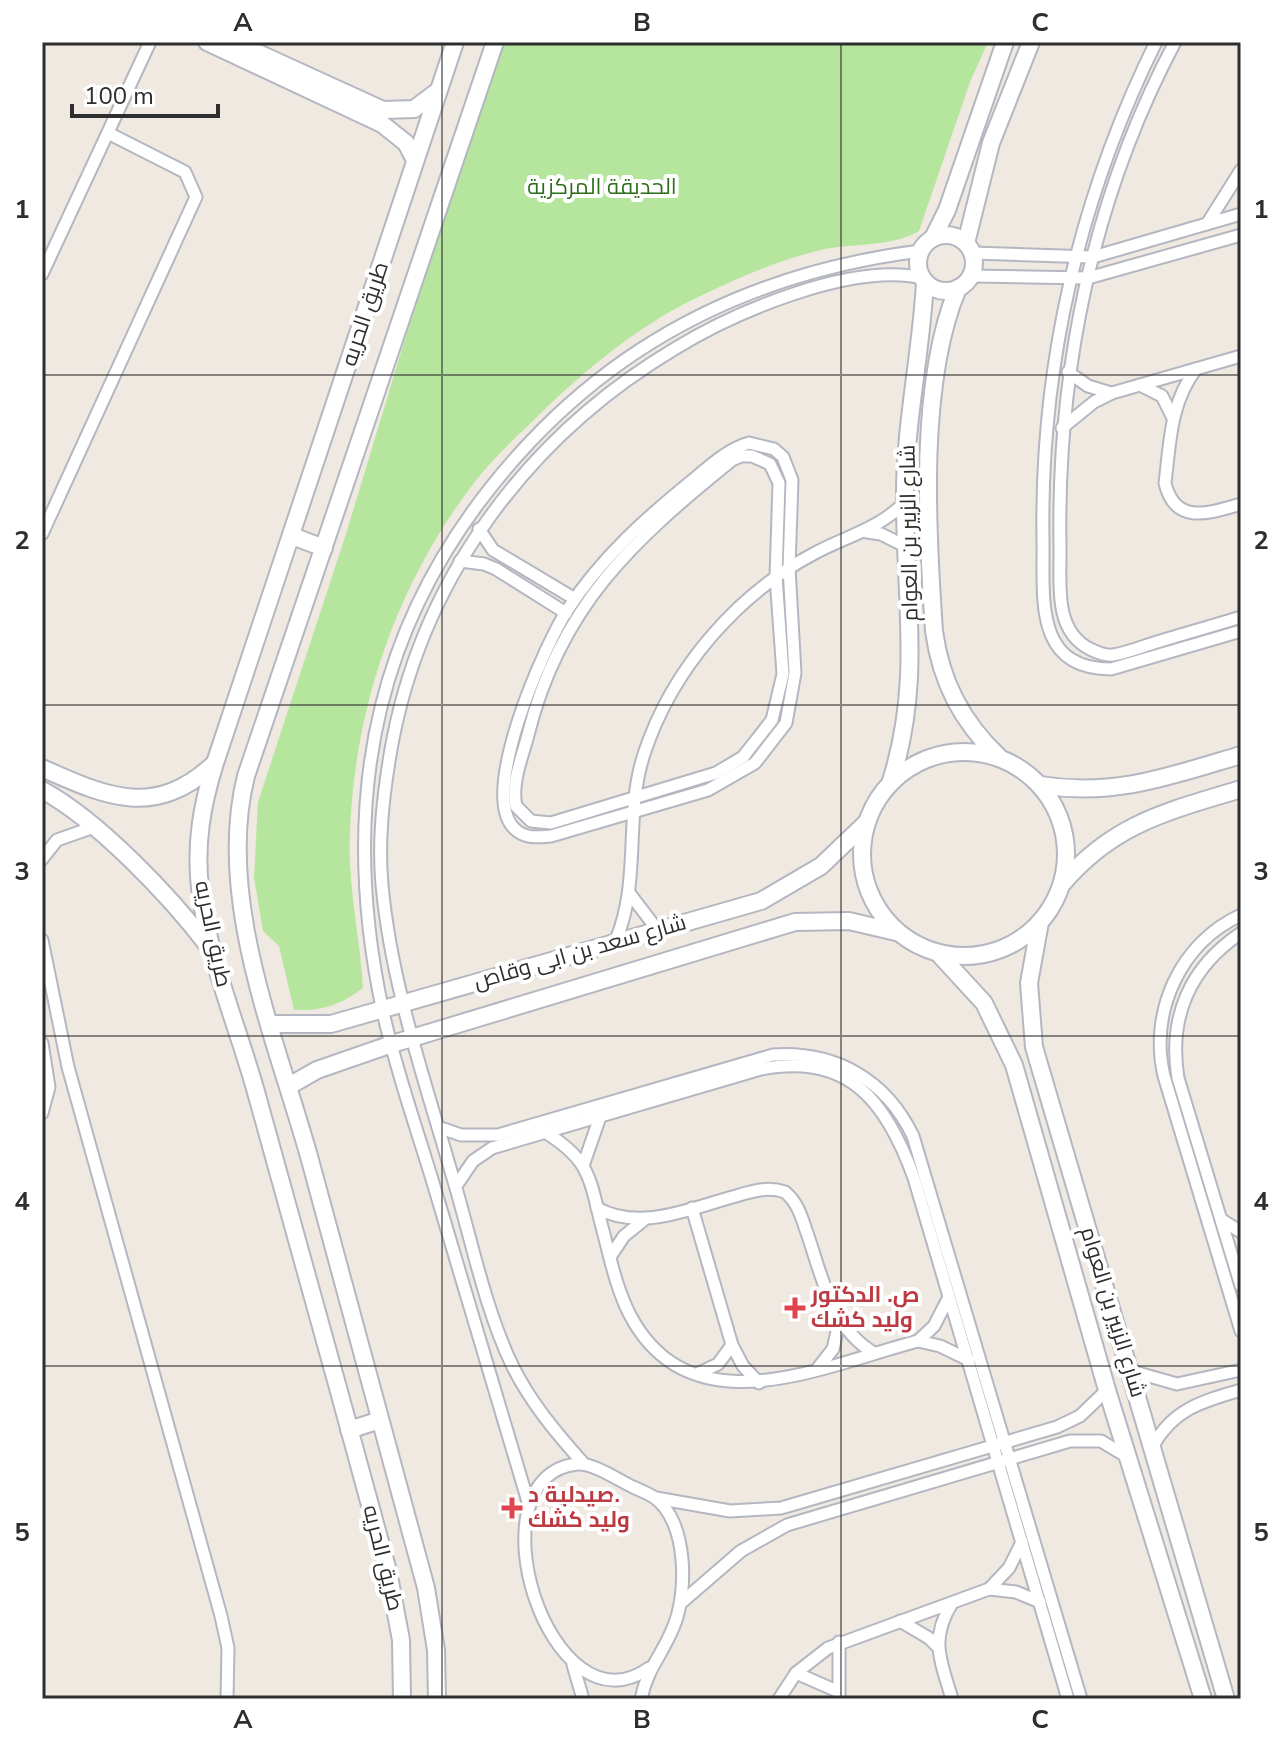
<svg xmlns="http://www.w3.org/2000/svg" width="1283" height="1741" font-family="'Nunito Sans',Cairo,sans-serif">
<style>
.green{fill:#b6e59e}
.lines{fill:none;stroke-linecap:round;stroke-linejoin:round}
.street-casing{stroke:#b4b7c1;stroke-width:15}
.secondary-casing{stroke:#b4b7c1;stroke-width:20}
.street{stroke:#fff;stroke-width:11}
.secondary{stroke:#fff;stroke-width:16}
.grid{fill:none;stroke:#2e2e2e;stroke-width:2;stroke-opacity:0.55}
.health-dot{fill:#e0444e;stroke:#fff;stroke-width:3}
.labels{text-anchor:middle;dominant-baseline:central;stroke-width:8;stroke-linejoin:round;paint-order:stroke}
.park-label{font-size:22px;fill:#2c6e1b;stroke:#fff}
.street-label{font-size:22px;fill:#2e2e2e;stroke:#fff}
.health-label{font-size:22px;font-weight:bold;fill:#be3a42;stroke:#fff;text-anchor:start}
.neatline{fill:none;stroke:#2e2e2e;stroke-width:3}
.grid-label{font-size:26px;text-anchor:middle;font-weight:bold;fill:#2e2e2e}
</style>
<rect width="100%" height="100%" fill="#efe9e1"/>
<path class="green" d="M499,42H988L970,82L919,231C893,247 855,243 825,249C777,260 728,282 684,304C633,331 587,369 545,409C521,433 494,456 474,483C397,583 355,706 350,831C347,882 360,936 363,988C340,1005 323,1011 294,1010L279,946L263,931L254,878L258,802L346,534L454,177Z"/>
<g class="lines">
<g class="street-casing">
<g id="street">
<path d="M1156,42C1079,198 1040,367 1043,540C1044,597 1033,669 1111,669L1241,631"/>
<path d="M1175,42C1093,197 1057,370 1060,545C1061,580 1052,630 1090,649C1096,652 1106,656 1113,655C1126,653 1141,647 1154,643C1183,634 1212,626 1241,617"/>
<path d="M1207,224L1241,170"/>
<path d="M973,253L1093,257L1241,214"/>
<path d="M42,274L150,42"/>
<path d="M971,276L1088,278L1241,235"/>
<path d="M1196,369C1170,403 1170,443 1165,483C1175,526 1210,513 1241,504"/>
<path d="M1068,372L1088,386L1111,393"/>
<path d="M1140,385L1162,396L1173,418"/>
<path d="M1062,428L1094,402L1112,393L1241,356"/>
<path d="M749,443L774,449L783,457L792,480L789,568L795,673L786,723L755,763L708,790L551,836C539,837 526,839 516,830C476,798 545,644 568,609C602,557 646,518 694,479C711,465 728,449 749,443Z"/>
<path d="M741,456H752L770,464L779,483L776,577L783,674L772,720L743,757L716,773L551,823L531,821L516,806C511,783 522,758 528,735C560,606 633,540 732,460Z"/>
<path d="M479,529L493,550L575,599"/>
<path d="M867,532L881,534L907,547"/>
<path d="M42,534L196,197L185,172L108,133"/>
<path d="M460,561L484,564L496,569L566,613"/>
<path d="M42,859L57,840L94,827"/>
<path d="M630,894L656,928"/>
<path d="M1241,915C1180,943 1149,1012 1164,1076L1241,1331"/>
<path d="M1241,933C1190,967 1168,1017 1178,1078L1241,1286"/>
<path d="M42,940L68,1067L221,1616L228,1648L227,1699"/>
<path d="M616,940C641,880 624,815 644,754C672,669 737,594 815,553C847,536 879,529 905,502"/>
<path d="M42,1043L49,1087L42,1113"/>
<path d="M438,1127L461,1135H498L773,1055C836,1051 886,1080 913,1136L1081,1699"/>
<path d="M545,1132C591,1161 589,1177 602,1227C610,1257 616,1288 630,1315C691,1431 825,1365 918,1341L940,1346L969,1360"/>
<path d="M584,1163L600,1117"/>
<path d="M456,1186L473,1161L492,1148L761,1069C850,1052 887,1103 914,1178L1068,1699"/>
<path d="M597,1208C641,1232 691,1208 736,1196C753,1191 768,1186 785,1192C797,1202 801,1215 806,1230C822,1275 830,1327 874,1353"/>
<path d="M692,1208L732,1345L743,1366L759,1383"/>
<path d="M1222,1220L1241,1232"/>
<path d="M610,1257L624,1236L644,1220"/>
<path d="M918,1341L934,1326L949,1297"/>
<path d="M818,1368L833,1349L839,1323"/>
<path d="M1131,1371L1177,1384L1241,1370"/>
<path d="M697,1374L718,1364L732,1345"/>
<path d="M1153,1446C1173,1409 1203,1401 1241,1390"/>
<path d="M584,1464C557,1434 530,1402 512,1365C483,1304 470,1232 450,1168C423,1075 391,982 382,885C378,841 383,798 390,755C419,582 526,437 676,348C735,312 852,262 922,278"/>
<path d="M656,1498L730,1511L781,1508L1057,1427L1080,1416L1107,1390"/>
<path d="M529,1505C497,1399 466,1292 434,1186C417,1129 396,1071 383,1012C336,794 376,605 531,441C636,330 770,270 920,251"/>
<path d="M989,1589L1016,1592L1040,1602"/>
<path d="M682,1602L741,1551L787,1525L1070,1441H1101L1126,1456"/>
<path d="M900,1621L929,1638L937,1646"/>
<path d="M573,1665L583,1699"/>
<path d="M796,1673L837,1691"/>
<path d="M641,1699C647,1669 662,1655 673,1628C688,1594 688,1522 655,1498C648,1493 639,1490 633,1487C618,1480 594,1463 577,1464C467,1476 550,1739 649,1668"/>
<path d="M779,1699L796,1673L828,1648L989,1589L1009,1568L1022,1542"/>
<path d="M839,1699V1642"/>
<path d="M952,1699C941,1661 929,1640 952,1603"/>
</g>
</g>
<g class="secondary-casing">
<g id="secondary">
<path d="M207,42L382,124L406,143L415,160"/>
<path d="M234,42L383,110L414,109L438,91"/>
<circle cx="946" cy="263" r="28"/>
<path d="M933,238L947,210L1005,42"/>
<path d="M966,243L991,143L1031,42"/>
<path d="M958,288C918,382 927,530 934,631C941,682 962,722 999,757"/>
<path d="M292,536L324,548"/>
<circle cx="964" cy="854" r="102"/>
<path d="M42,768C109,798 155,818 214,764"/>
<path d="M891,781C922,682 905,602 905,502C904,428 921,356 925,282"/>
<path d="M1040,785C1115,797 1170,776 1241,755"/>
<path d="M42,790C98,820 170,896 209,947"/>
<path d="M1063,883C1114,823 1169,811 1241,789"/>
<path d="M1040,922L1029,983L1034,1047L1226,1699"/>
<path d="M938,953L984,1003L1014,1065L1107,1390L1203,1699"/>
<path d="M270,1024H331L761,901L821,866L866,823"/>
<path d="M289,1086L317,1070L392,1044L795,922L849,921L896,932"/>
<path d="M349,1430L380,1420"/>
<path d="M402,1699L401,1640L388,1571C345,1411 300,1252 256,1092C237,1024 208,958 200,888C195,843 202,805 215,763L455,42"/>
<path d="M437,1699L436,1650L426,1588C388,1445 348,1303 310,1160C277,1041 215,899 246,776L495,42"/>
</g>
</g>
<use href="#street" class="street"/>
<use href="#secondary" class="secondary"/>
</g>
<path class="grid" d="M442,42V1699M841,42V1699M42,375H1241M42,705H1241M42,1036H1241M42,1366H1241"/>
<g class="health-dot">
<path d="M791 1296h8v8h8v8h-8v8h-8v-8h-8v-8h8z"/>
<path d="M508 1496h8v8h8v8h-8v8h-8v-8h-8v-8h8z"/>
</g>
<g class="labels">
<g class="park-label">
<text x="602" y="187">الحديقة المركزية</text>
</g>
<g class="street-label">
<text transform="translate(365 314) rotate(-72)">طريق الحريه</text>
<text transform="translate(909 533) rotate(-91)">شارع الزبير بن العوام</text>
<text transform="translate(213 934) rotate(78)">طريق الحريه</text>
<text transform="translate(580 952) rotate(-16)">شارع سعد بن ابى وقاص</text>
<text transform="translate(1113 1312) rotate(73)">شارع الزبير بن العوام</text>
<text transform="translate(383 1558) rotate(76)">طريق الحريه</text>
</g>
<g class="health-label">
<text x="811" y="1295">ص. الدكتور<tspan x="811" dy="25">وليد كشك</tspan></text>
<text x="528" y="1495">صيدلية د.<tspan x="528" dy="25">وليد كشك</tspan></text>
</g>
</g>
<rect width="1283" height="1741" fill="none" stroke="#ffffff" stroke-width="88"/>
<path d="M72 104v12h146v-12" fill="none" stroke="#2e2e2e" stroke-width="4"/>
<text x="84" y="104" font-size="24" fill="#2e2e2e" stroke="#ffffff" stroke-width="6" paint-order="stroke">100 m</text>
<rect x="44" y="44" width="1195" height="1653" class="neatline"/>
<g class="grid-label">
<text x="243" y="31">A</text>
<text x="642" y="31">B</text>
<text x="1040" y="31">C</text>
<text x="22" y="218">1</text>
<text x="1261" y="218">1</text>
<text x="22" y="549">2</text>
<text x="1261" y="549">2</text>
<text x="22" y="880">3</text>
<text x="1261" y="880">3</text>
<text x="22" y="1210">4</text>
<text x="1261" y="1210">4</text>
<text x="22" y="1541">5</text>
<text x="1261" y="1541">5</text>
<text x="243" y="1728">A</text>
<text x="642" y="1728">B</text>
<text x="1040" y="1728">C</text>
</g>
</svg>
